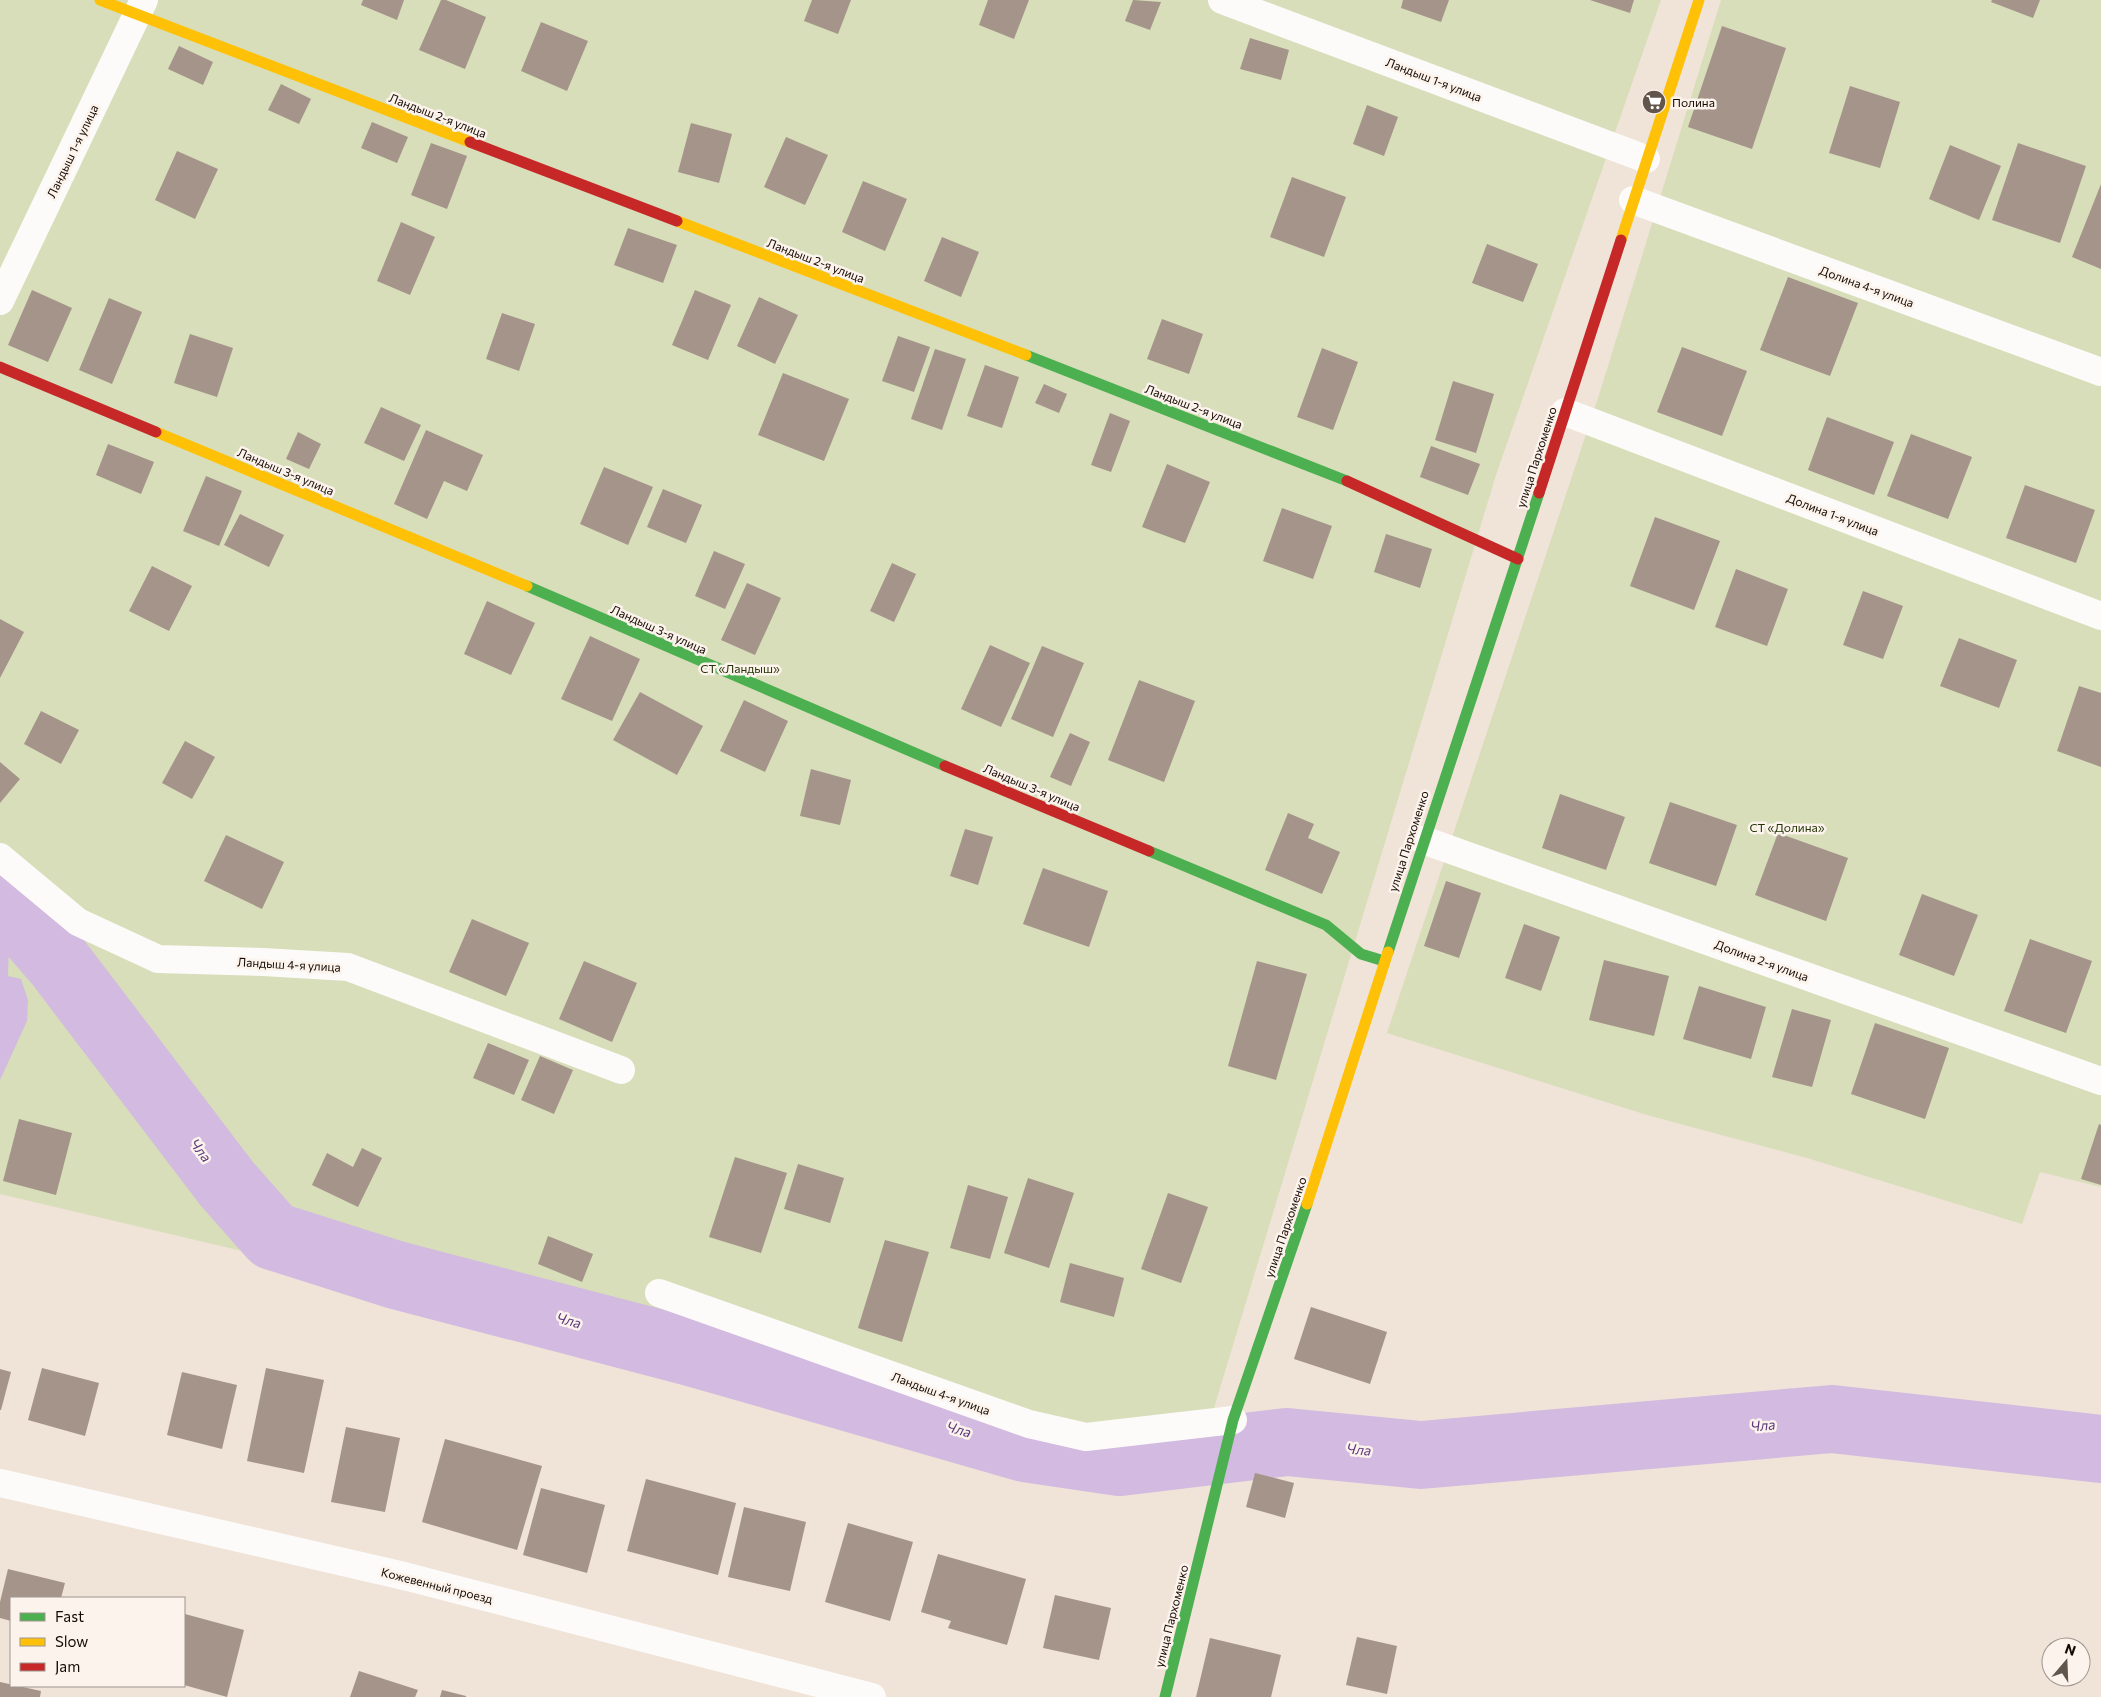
<svg xmlns="http://www.w3.org/2000/svg" width="2101" height="1697" font-family="Commissioner,sans-serif">
<style>
.green{fill:#d7deb9}
.water{fill:#d2bae0}
.lines{fill:none;stroke-linecap:round;stroke-linejoin:round}
.river{stroke:#d2bae0;stroke-width:68}
.building{fill:#a5948a}
.street{stroke:#fdfbf9;stroke-width:28}
.fast{stroke:#4caf50;stroke-width:11}
.slow{stroke:#ffc107;stroke-width:11}
.jam{stroke:#c62828;stroke-width:11}
.labels{text-anchor:middle;dominant-baseline:central;stroke-width:5;stroke-linejoin:round;paint-order:stroke}
.street-label{font-size:12px;fill:#150901;stroke:#fbf3ec}
.poi-label{font-size:12px;fill:#150901;stroke:#fbf3ec;text-anchor:start}
.park-label{font-size:12px;fill:#263507;stroke:#fbf3ec}
.water-label{font-size:14px;font-style:italic;fill:#5c387d;stroke:#fbf3ec}
</style>
<rect width="100%" height="100%" fill="#f0e3d8"/>
<g class="green">
<path d="M0,0H1661L1496,475L1195,1471L749,1344L459,1302L0,1194Z"/>
<path d="M1721,0H2101V1187L2040,1172L2022,1224L1807,1158L1647,1115L1387,1033L1599,395Z"/>
</g>
<path class="water" d="M0,936L9,945L8,976L21,979L28,1000L27,1021L0,1080Z"/>
<g class="lines">
<path class="river" d="M0,895L58,962L227,1184L273,1236L396,1275L691,1352L1025,1448L1120,1462L1287,1442L1421,1455L1832,1419L2101,1449"/>
</g>
<g class="building">
<path d="M363,0H404L397,20L361,5Z"/>
<path d="M441,0H446L486,17L465,69L419,50Z"/>
<path d="M812,0H851L838,34L804,21Z"/>
<path d="M988,0H1029L1014,39L979,25Z"/>
<path d="M1133,0L1161,2L1150,30L1125,21Z"/>
<path d="M1403,0H1449L1441,22L1401,8Z"/>
<path d="M1590,0H1634L1630,13Z"/>
<path d="M1992,0H2040L2033,18L1991,2Z"/>
<path d="M541,22L588,41L567,91L521,71Z"/>
<path d="M1722,26L1786,48L1752,149L1688,127Z"/>
<path d="M1250,38L1289,50L1281,80L1240,69Z"/>
<path d="M179,46L213,62L203,85L168,69Z"/>
<path d="M281,84L311,99L299,124L268,110Z"/>
<path d="M1850,86L1900,102L1880,168L1829,153Z"/>
<path d="M1367,105L1398,117L1384,156L1353,144Z"/>
<path d="M372,122L408,137L397,163L361,148Z"/>
<path d="M691,123L732,134L719,183L678,172Z"/>
<path d="M786,137L828,155L805,205L764,187Z"/>
<path d="M431,143L467,156L447,209L411,195Z"/>
<path d="M2018,143L2086,166L2060,243L1992,220Z"/>
<path d="M1950,145L2001,166L1979,220L1929,199Z"/>
<path d="M177,151L218,169L195,219L155,200Z"/>
<path d="M1292,177L1346,197L1324,257L1270,237Z"/>
<path d="M863,181L907,199L885,251L842,232Z"/>
<path d="M2101,184V269L2072,257Z"/>
<path d="M401,222L435,237L410,295L377,281Z"/>
<path d="M628,228L677,245L663,283L614,265Z"/>
<path d="M942,237L979,252L961,297L924,281Z"/>
<path d="M1487,244L1538,264L1523,302L1472,283Z"/>
<path d="M1788,277L1858,303L1830,376L1760,350Z"/>
<path d="M32,290L72,308L48,362L8,345Z"/>
<path d="M695,290L731,305L708,360L672,345Z"/>
<path d="M759,297L798,315L775,364L737,346Z"/>
<path d="M109,298L142,312L112,384L79,370Z"/>
<path d="M502,313L535,324L519,371L486,359Z"/>
<path d="M1162,319L1203,334L1189,374L1147,359Z"/>
<path d="M190,334L233,348L217,397L174,383Z"/>
<path d="M898,336L930,347L914,392L882,381Z"/>
<path d="M1682,347L1747,371L1722,436L1657,412Z"/>
<path d="M1322,348L1358,362L1333,430L1297,417Z"/>
<path d="M935,349L966,359L942,430L911,419Z"/>
<path d="M985,365L1019,377L1002,428L967,416Z"/>
<path d="M783,373L849,399L824,461L758,435Z"/>
<path d="M1453,381L1494,394L1476,453L1435,440Z"/>
<path d="M1044,384L1067,394L1059,413L1035,403Z"/>
<path d="M381,407L421,425L404,461L364,443Z"/>
<path d="M1110,413L1130,421L1111,472L1091,465Z"/>
<path d="M1827,417L1894,442L1874,495L1808,470Z"/>
<path d="M426,430L483,455L467,491L444,481L427,519L394,504Z"/>
<path d="M298,432L321,444L309,469L286,459Z"/>
<path d="M1911,434L1972,457L1948,519L1887,496Z"/>
<path d="M108,444L154,462L141,494L96,475Z"/>
<path d="M1431,446L1480,464L1468,495L1420,477Z"/>
<path d="M1167,464L1210,482L1185,543L1142,527Z"/>
<path d="M604,467L653,487L628,545L580,524Z"/>
<path d="M206,476L242,491L219,546L183,531Z"/>
<path d="M2025,485L2095,510L2076,563L2006,538Z"/>
<path d="M663,489L702,505L686,543L647,527Z"/>
<path d="M1282,508L1332,526L1313,579L1263,561Z"/>
<path d="M240,514L284,535L269,567L224,545Z"/>
<path d="M1655,517L1720,541L1694,610L1630,586Z"/>
<path d="M1386,534L1432,549L1420,588L1374,572Z"/>
<path d="M714,551L745,564L725,609L695,596Z"/>
<path d="M892,563L916,574L894,622L870,611Z"/>
<path d="M152,566L192,586L169,631L129,611Z"/>
<path d="M1736,569L1788,589L1767,646L1715,627Z"/>
<path d="M747,583L781,598L755,655L721,640Z"/>
<path d="M1863,591L1903,606L1883,659L1843,645Z"/>
<path d="M487,601L535,623L511,675L464,654Z"/>
<path d="M0,619L24,632L0,678Z"/>
<path d="M590,636L640,659L612,721L561,699Z"/>
<path d="M1959,638L2017,660L1999,708L1940,686Z"/>
<path d="M990,645L1030,663L1001,727L961,709Z"/>
<path d="M1042,646L1084,663L1053,737L1011,719Z"/>
<path d="M1139,680L1195,701L1164,782L1108,760Z"/>
<path d="M2079,686L2101,693V767L2057,751Z"/>
<path d="M640,692L703,726L677,775L613,740Z"/>
<path d="M744,700L788,721L765,772L720,751Z"/>
<path d="M41,711L79,730L61,764L24,744Z"/>
<path d="M1070,733L1090,742L1071,786L1050,777Z"/>
<path d="M185,741L215,757L192,799L162,783Z"/>
<path d="M0,762L20,779L0,803Z"/>
<path d="M811,769L851,780L840,825L800,816Z"/>
<path d="M1560,794L1625,817L1606,870L1542,848Z"/>
<path d="M1670,802L1737,825L1716,886L1649,863Z"/>
<path d="M1288,813L1314,824L1308,838L1340,852L1322,894L1265,870Z"/>
<path d="M965,829L993,837L978,885L950,876Z"/>
<path d="M1778,833L1848,858L1826,921L1755,895Z"/>
<path d="M226,835L284,862L262,909L204,881Z"/>
<path d="M1043,868L1108,891L1089,947L1023,924Z"/>
<path d="M1446,881L1481,893L1459,958L1424,946Z"/>
<path d="M1922,894L1978,915L1954,976L1899,955Z"/>
<path d="M472,919L529,943L506,996L449,972Z"/>
<path d="M1524,924L1560,937L1541,991L1505,978Z"/>
<path d="M2030,939L2092,961L2066,1033L2004,1011Z"/>
<path d="M1604,960L1669,976L1654,1036L1589,1020Z"/>
<path d="M584,961L637,983L612,1042L559,1019Z"/>
<path d="M1257,961L1307,974L1276,1080L1228,1066Z"/>
<path d="M1699,986L1766,1007L1751,1059L1683,1039Z"/>
<path d="M1792,1009L1831,1020L1812,1087L1772,1077Z"/>
<path d="M1875,1023L1949,1048L1925,1119L1851,1094Z"/>
<path d="M488,1043L529,1060L514,1095L473,1078Z"/>
<path d="M540,1056L573,1070L554,1114L521,1100Z"/>
<path d="M19,1119L72,1133L56,1195L3,1181Z"/>
<path d="M2099,1124L2101,1125V1185L2081,1179Z"/>
<path d="M362,1148L382,1158L358,1207L312,1185L327,1153L353,1167Z"/>
<path d="M735,1157L787,1173L761,1253L709,1237Z"/>
<path d="M798,1164L844,1178L830,1223L784,1209Z"/>
<path d="M1028,1178L1074,1193L1049,1268L1004,1253Z"/>
<path d="M968,1185L1008,1197L990,1259L950,1248Z"/>
<path d="M1168,1193L1208,1207L1181,1283L1141,1269Z"/>
<path d="M548,1236L593,1254L582,1282L538,1264Z"/>
<path d="M885,1240L929,1252L902,1342L858,1328Z"/>
<path d="M1070,1263L1124,1278L1114,1317L1060,1302Z"/>
<path d="M1311,1307L1387,1332L1370,1384L1294,1359Z"/>
<path d="M42,1368L99,1383L85,1436L28,1420Z"/>
<path d="M266,1368L324,1380L304,1473L247,1461Z"/>
<path d="M0,1369L11,1372L1,1410H0Z"/>
<path d="M182,1372L237,1385L222,1449L167,1435Z"/>
<path d="M346,1427L400,1438L385,1512L331,1502Z"/>
<path d="M445,1439L542,1466L517,1550L422,1522Z"/>
<path d="M1255,1473L1294,1483L1285,1518L1246,1507Z"/>
<path d="M646,1479L736,1503L718,1575L627,1551Z"/>
<path d="M541,1488L605,1505L587,1573L523,1555Z"/>
<path d="M744,1507L806,1522L790,1591L728,1577Z"/>
<path d="M848,1523L913,1542L890,1621L825,1602Z"/>
<path d="M938,1554L1026,1579L1007,1645L948,1628L951,1621L921,1612Z"/>
<path d="M8,1569L65,1583L61,1598H11V1621L0,1618V1602Z"/>
<path d="M1055,1595L1111,1608L1099,1660L1043,1648Z"/>
<path d="M185,1614L244,1630L227,1697L184,1685Z"/>
<path d="M1357,1637L1397,1646L1387,1694L1346,1685Z"/>
<path d="M1210,1638L1281,1655L1271,1697H1196Z"/>
<path d="M359,1671L418,1690L415,1697H350Z"/>
<path d="M0,1682L41,1691L40,1697H0Z"/>
<path d="M442,1690L466,1696V1697H440Z"/>
</g>
<g class="lines">
<g class="street">
<path d="M1222,0L1646,159"/>
<path d="M1633,200L2101,372"/>
<path d="M0,301L144,0"/>
<path d="M1565,412L2101,616"/>
<path d="M1423,840L2101,1081"/>
<path d="M0,857L78,922L158,959L263,962L348,967L621,1070"/>
<path d="M659,1293L1029,1424L1086,1437L1233,1420"/>
<path d="M0,1483L404,1576L872,1697"/>
</g>
<g class="fast">
<path d="M1026,355L1347,481"/>
<path d="M527,586L945,766"/>
<path d="M1149,851L1326,925L1361,954L1384,961"/>
<path d="M1388,952L1539,493"/>
<path d="M1165,1697L1233,1420L1307,1204"/>
</g>
<g class="slow">
<path d="M100,0L470,142"/>
<path d="M677,221L1026,355"/>
<path d="M1621,240L1699,0"/>
<path d="M156,432L527,586"/>
<path d="M1307,1204L1388,952"/>
</g>
<g class="jam">
<path d="M470,142L677,221"/>
<path d="M0,367L156,432"/>
<path d="M1347,481L1518,559"/>
<path d="M1539,493L1621,240"/>
<path d="M945,766L1149,851"/>
</g>
</g>
<defs>
<g id="supermarket-disc" transform="scale(1.25)"><circle r="9.5" fill="#62554c" stroke="#fbf3ec"/><path d="M-6-5.5h2.5l.6 2H6L4.5 2H-2.5L-4.4-4H-6ZM-1.5 3.2a1.3 1.3 0 1 0 .1 0ZM3 3.2a1.3 1.3 0 1 0 .1 0Z" fill="#fff"/></g>
</defs>
<g fill-rule="evenodd">
<use href="#supermarket-disc" x="1654" y="102"/>
</g>
<g class="labels">
<g class="street-label">
<text transform="translate(1434 79) rotate(21)">Ландыш 1-я улица</text>
<text transform="translate(438 115) rotate(21)">Ландыш 2-я улица</text>
<text transform="translate(72 151) rotate(-64)">Ландыш 1-я улица</text>
<text transform="translate(816 260) rotate(21)">Ландыш 2-я улица</text>
<text transform="translate(1867 286) rotate(20)">Долина 4-я улица</text>
<text transform="translate(1194 406) rotate(21)">Ландыш 2-я улица</text>
<text transform="translate(1536 457) rotate(-72)">улица Пархоменко</text>
<text transform="translate(286 471) rotate(23)">Ландыш 3-я улица</text>
<text transform="translate(1833 514) rotate(21)">Долина 1-я улица</text>
<text transform="translate(659 629) rotate(24)">Ландыш 3-я улица</text>
<text transform="translate(1032 787) rotate(23)">Ландыш 3-я улица</text>
<text transform="translate(1408 841) rotate(-72)">улица Пархоменко</text>
<text transform="translate(1762 960) rotate(20)">Долина 2-я улица</text>
<text transform="translate(289 964) rotate(3)">Ландыш 4-я улица</text>
<text transform="translate(1285 1227) rotate(-71)">улица Пархоменко</text>
<text transform="translate(941 1393) rotate(20)">Ландыш 4-я улица</text>
<text transform="translate(437 1585) rotate(14)">Кожевенный проезд</text>
<text transform="translate(1171 1616) rotate(-76)">улица Пархоменко</text>
</g>
<g class="poi-label">
<text x="1672" y="102">Полина</text>
</g>
<g class="park-label">
<text x="740" y="668">СТ «Ландыш»</text>
<text x="1787" y="827">СТ «Долина»</text>
</g>
<g class="water-label">
<text transform="translate(201 1150) rotate(53)">Чла</text>
<text transform="translate(569 1320) rotate(15)">Чла</text>
<text transform="translate(1763 1425) rotate(-5)">Чла</text>
<text transform="translate(959 1429) rotate(16)">Чла</text>
<text transform="translate(1359 1449) rotate(6)">Чла</text>
</g>
</g>
<rect x="10" y="1597" width="175" height="90" fill="#fbf3ec" stroke="#9f958e"/>
<rect x="20" y="1613" width="25" height="8" fill="#4caf50" stroke="#9f958e"/>
<text x="55" y="1622" font-size="15" fill="#150901">Fast</text>
<rect x="20" y="1638" width="25" height="8" fill="#ffc107" stroke="#9f958e"/>
<text x="55" y="1647" font-size="15" fill="#150901">Slow</text>
<rect x="20" y="1663" width="25" height="8" fill="#c62828" stroke="#9f958e"/>
<text x="55" y="1672" font-size="15" fill="#150901">Jam</text>
<g transform="translate(2066 1662) rotate(19)"><circle r="24" fill="#fbf3ec" stroke="#9f958e"/>
<path d="M0-4L9 19L0 12L-9 19Z" fill="#62554c"/>
<text y="-8" font-size="14" font-weight="bold" text-anchor="middle" fill="#150901">N</text>
</g>
</svg>
